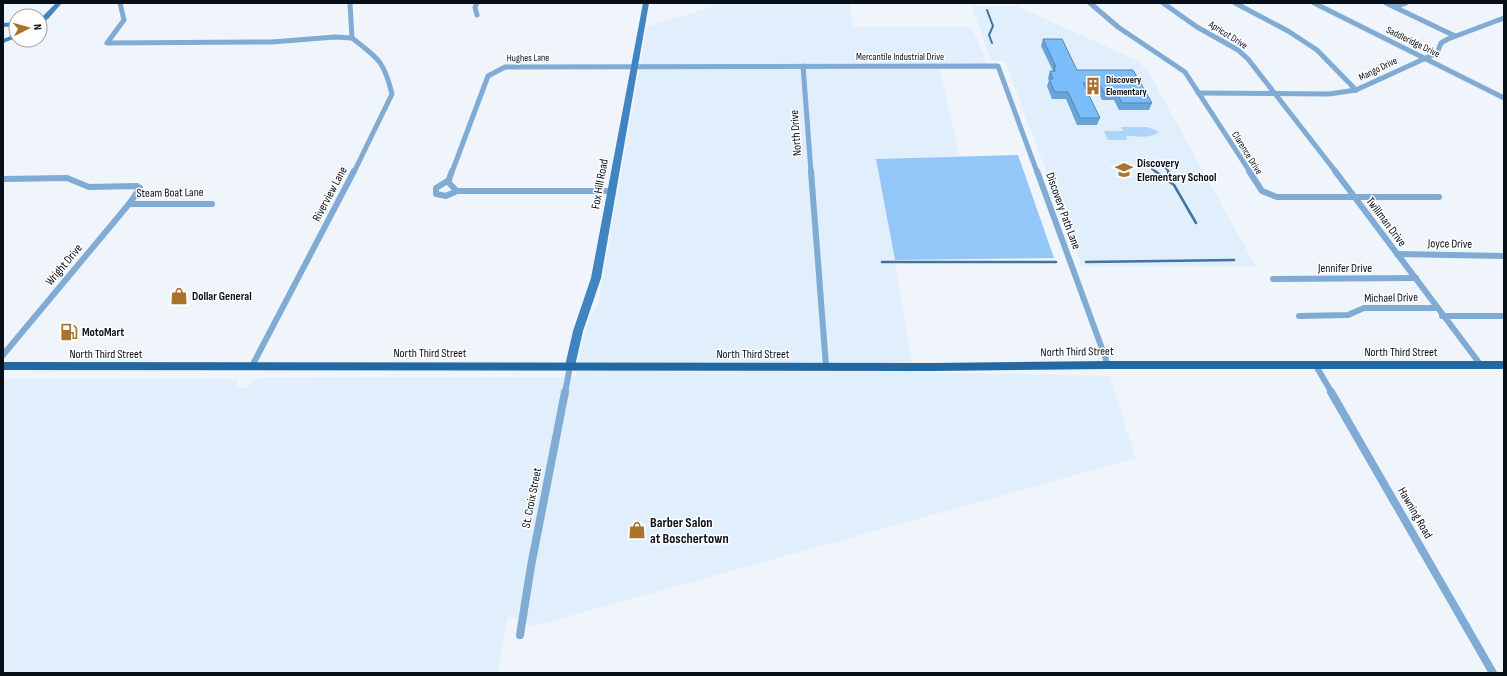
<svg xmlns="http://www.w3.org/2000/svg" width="1507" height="676" font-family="'Sofia Sans Condensed',sans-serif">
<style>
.built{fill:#e1eefc}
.green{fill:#add5fc}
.forest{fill:#93c7f8}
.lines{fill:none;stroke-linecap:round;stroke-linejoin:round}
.stream-far1{stroke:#42739f;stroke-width:2}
.stream{stroke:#42739f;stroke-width:2.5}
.street-far2{stroke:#7fabd4;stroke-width:5}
.street-far1{stroke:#7fabd4;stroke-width:6}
.street{stroke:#7fabd4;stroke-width:8}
.secondary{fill:#4085c2;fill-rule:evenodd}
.primary{fill:#2269a4;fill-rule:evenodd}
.wall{fill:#6aa3d7}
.building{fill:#7bbdfa;stroke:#5684af}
.labels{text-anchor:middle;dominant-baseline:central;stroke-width:3;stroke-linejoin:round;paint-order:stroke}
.far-street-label{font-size:10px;fill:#071019;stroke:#fff}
.far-poi-label{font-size:10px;font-weight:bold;fill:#071019;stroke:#fff;text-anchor:start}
.street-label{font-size:12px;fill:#071019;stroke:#fff}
.poi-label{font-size:12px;font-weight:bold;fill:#071019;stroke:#fff;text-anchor:start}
.near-poi-label{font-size:14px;font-weight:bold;fill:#071019;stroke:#fff;text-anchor:start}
</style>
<rect width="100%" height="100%" fill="#eff5fa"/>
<g class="built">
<path d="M717,3H849L853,27H971L990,69H940L959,156L876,159L896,267L913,372L1109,376L1136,458L533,626L508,616L497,673H3V379H237V388H247L256,378L576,377L583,338L592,314L598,304L647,27L711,7Z"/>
<path d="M972,6H1017L1138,61L1149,73L1256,267H1082L1005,61H991Z"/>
</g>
<path class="green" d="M1121,127H1148L1159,132C1150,139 1137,136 1126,136L1127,140H1108L1104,131H1123Z"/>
<path class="forest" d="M1018,155L1054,258L895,260L876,159Z"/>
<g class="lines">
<g class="stream-far1">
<path d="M987,10L993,26L989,35L992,43"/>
<path d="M1165,167L1169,172"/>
<path d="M1152,169L1156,172"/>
</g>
<g class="stream">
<path d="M1155,171L1174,185L1196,223"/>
<path d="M1168,171L1170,182"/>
<path d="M882,262H1056"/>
<path d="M1086,262L1234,260"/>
</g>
<g class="street-far2">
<path d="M120,3L124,20L107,43L272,42L335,37L352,38"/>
<path d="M350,3L352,38C378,58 384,61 392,94L354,172"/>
<path d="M477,3L475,7L477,15"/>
<path d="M1090,3L1118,27L1185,72L1250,172"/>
<path d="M1163,3L1197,27L1238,50L1248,59L1336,172"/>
<path d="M1235,3L1288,31L1317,50L1356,90"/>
<path d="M1314,3L1504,98"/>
<path d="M1386,3L1455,36"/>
<path d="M1395,7L1406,3"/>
<path d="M803,66L811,172"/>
<path d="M1198,93L1329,94L1356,90L1437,53L1441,43L1448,39L1504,18"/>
<path d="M452,172L488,76L505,67L998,66L1037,172"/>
</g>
<g class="street-far1">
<path d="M452,171L448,182L457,191H611"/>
<path d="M811,171L826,366"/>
<path d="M1037,171L1108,365"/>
<path d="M1249,171L1262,191L1277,197H1439"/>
<path d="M1335,171L1480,364"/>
<path d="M3,179L67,178L89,187L137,186L140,188L129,204L3,355"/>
<path d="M449,180L436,188V194L446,196L457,191"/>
<path d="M129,204H212"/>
<path d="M1397,254L1504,256"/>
<path d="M1273,279L1416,278"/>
<path d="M1299,316L1348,315L1364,308H1437"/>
<path d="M1442,316H1504"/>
<path d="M252,366L354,171"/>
<path d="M1316,366L1332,393"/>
<path d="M565,393L570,366"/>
</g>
<g class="street">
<path d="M1331,392L1493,673"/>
<path d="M520,635L531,566L565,392"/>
</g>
<g class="secondary">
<path d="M56,3H62L48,19L40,24V19Z"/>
<path d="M643,3H649L601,278L583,331L575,366L574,369H566L565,366L573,331L591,278Z"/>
<path d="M16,22V26L3,27V23Z"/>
<path d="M16,34V38L3,43V39Z"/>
</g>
<path class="primary" d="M1108,361H1504V369H1108L932,371L3,370V362L932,363Z"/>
</g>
<path class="wall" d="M1043,39L1077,70L1152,103L1149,110H1119L1114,100H1102L1097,89L1086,90L1100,118L1097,125H1077L1066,99H1052L1047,86L1049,80L1048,78L1050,71H1053L1041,46Z"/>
<path class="building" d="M1043,39H1062L1077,70H1133L1152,103H1122L1117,93H1104L1099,83H1083L1100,118H1080L1068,92H1055L1049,79H1053L1050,71H1055L1054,67H1056Z"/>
<defs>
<g id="building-bare" transform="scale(1.38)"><path d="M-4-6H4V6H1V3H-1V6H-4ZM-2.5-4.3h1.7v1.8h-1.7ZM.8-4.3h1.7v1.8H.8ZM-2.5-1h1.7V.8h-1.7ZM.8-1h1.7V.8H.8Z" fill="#aa722f" stroke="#fff" stroke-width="2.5" paint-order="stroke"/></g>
<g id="school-bare" transform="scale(1.38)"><path d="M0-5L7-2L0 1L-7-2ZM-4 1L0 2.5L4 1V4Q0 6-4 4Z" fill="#aa722f" stroke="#fff" stroke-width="2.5" paint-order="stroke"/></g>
<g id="shop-bare" transform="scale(1.38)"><path d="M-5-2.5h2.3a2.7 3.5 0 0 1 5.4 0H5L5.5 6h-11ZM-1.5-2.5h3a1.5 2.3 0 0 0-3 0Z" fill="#aa722f" stroke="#fff" stroke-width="2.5" paint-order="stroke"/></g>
<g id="fuel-bare" transform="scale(1.38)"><path d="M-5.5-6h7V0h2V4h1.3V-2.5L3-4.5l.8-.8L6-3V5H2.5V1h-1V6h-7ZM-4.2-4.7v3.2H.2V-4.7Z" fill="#aa722f" stroke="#fff" stroke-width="2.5" paint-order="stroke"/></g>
</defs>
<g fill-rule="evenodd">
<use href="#building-bare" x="1093" y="86"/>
<use href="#school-bare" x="1124" y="170"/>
<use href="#shop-bare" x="179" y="296"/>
<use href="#fuel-bare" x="69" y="332"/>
<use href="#shop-bare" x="637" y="530"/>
</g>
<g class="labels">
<g class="far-street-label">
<text transform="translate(1228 35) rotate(32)">Apricot Drive</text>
<text transform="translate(1413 42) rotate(26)">Saddleridge Drive</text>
<text x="900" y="57">Mercantile Industrial Drive</text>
<text transform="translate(528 58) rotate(-1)">Hughes Lane</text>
<text transform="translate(1378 69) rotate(-26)">Mango Drive</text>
<text transform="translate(1247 153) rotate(58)">Clarence Drive</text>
</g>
<g class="far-poi-label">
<text x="1106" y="80">Discovery<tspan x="1106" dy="12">Elementary</tspan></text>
</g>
<g class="street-label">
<text transform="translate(796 133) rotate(-94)">North Drive</text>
<text transform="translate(600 184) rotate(-80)">Fox Hill Road</text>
<text transform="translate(170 193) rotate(-1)">Steam Boat Lane</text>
<text transform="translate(330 194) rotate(-62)">Riverview Lane</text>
<text transform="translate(1063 211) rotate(70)">Discovery Path Lane</text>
<text transform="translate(1386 222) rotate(53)">Twillman Drive</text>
<text transform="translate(1450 244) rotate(1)">Joyce Drive</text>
<text transform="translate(64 265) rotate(-50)">Wright Drive</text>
<text x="1345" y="268">Jennifer Drive</text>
<text transform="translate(1391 298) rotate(-1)">Michael Drive</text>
<text transform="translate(1077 352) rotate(-1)">North Third Street</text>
<text x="1401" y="352">North Third Street</text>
<text x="430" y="353">North Third Street</text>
<text x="106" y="354">North Third Street</text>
<text x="753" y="354">North Third Street</text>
<text transform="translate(532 498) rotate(-79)">St. Croix Street</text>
<text transform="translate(1415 513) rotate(60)">Hawning Road</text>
</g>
<g class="poi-label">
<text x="1137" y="163">Discovery<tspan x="1137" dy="14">Elementary School</tspan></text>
<text x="192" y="296">Dollar General</text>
<text x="82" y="332">MotoMart</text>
</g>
<g class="near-poi-label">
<text x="650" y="522">Barber Salon<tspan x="650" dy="16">at Boschertown</tspan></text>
</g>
</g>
<rect width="1507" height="676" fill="none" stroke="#071019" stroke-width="8"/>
<g transform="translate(28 28) rotate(84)"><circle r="19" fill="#ffffff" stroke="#9c9fa3"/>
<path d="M0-3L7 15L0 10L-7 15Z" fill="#aa722f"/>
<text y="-6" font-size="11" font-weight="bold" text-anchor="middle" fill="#071019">N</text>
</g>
</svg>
